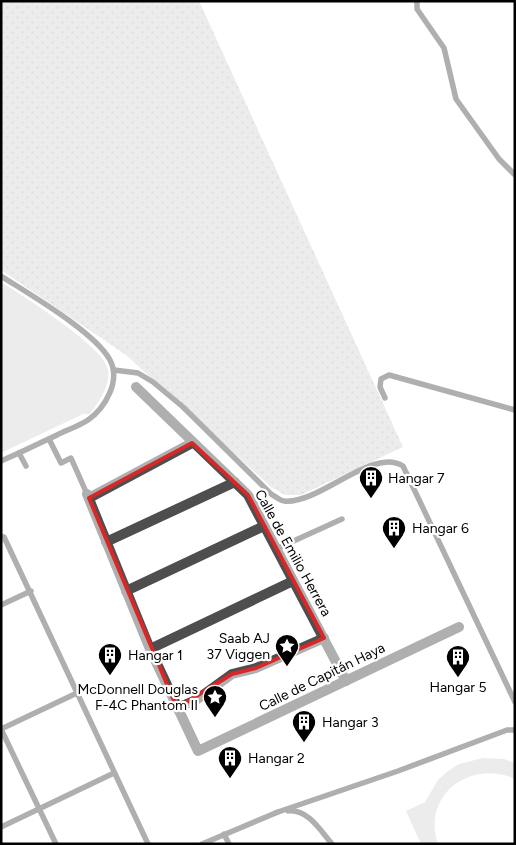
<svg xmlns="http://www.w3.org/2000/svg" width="516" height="845" font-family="Figtree,sans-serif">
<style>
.grass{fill:url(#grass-dots)}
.park{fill:#d5d5d5}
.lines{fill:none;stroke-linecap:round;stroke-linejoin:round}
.lane{stroke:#4e4e4e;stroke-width:5.5}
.street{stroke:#4e4e4e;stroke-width:10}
.marked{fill:none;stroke:#d62828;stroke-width:4;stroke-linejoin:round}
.labels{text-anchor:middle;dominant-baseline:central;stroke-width:4.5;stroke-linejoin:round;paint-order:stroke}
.poi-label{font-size:14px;fill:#000;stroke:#fff;text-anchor:start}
.street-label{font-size:14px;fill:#000;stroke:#fff}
</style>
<defs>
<pattern id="grass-dots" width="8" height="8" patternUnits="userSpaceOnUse" patternTransform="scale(1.25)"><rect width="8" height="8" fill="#d5d5d5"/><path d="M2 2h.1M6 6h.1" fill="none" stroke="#b5b5b5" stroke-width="1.8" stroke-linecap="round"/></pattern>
</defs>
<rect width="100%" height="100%" fill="#fff"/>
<path class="grass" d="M1,1H199L403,447L301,495H285L271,487L126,355L1,270Z"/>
<g class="park">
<path d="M1,282C23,296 103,346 108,369C111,386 99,401 90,414H83L1,453Z"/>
<path d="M483,758L504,759L515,763V779C471,759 421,795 438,844H421L406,811L425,802L438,780L448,771L459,764Z"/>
</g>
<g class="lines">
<g class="lane">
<path d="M417,1V9L444,48L456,99L499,159L515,175"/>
<path d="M1,276C29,294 95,332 110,360C121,381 105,408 88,420C79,426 67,430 57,435C38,444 20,453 1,461"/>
<path d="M114,370L138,373L153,382L183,407L271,494C275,496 280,501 284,501C319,505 373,446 403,466L515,702"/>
<path d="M385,398L380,387L381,379L389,375L515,410"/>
<path d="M49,439L61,463L71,458L87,494"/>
<path d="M19,453L26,466"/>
<path d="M1,536L4,537L148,844"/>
<path d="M276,549L342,519"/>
<path d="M1,605L31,591"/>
<path d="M1,729L56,844"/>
<path d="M1,729L77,693"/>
<path d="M288,811C308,809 320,830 332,844"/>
<path d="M275,813L398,771L507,730H514"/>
<path d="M1,827L114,773"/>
<path d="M224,834L229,844"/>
<path d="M202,844L278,812"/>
</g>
<g class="street">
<path d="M136,387L248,495L346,681"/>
<path d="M87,494L150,649L198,751L459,627"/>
<path d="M89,498L192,443"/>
<path d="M106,542L235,482"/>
<path d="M126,591L264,526"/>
<path d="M150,649L293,581"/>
<path d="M177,708L196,700L232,674L256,668L324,638"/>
</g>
</g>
<path d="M0 0H516V845H0ZM192,443L248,495L324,638L256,668L232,674L177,708L89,498Z" fill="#fff" fill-opacity=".55" fill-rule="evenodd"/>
<path class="marked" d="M192,443L248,495L324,638L256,668L232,674L177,708L89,498Z"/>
<defs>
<g id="building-pin" transform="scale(1.25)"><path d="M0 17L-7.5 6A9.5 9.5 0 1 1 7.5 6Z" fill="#000" stroke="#fff"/><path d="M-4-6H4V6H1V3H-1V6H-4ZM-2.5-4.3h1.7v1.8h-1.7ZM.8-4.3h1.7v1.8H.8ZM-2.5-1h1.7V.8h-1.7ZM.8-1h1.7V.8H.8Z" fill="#fff"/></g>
<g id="sight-pin" transform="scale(1.25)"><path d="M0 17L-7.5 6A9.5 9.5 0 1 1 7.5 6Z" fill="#000" stroke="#fff"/><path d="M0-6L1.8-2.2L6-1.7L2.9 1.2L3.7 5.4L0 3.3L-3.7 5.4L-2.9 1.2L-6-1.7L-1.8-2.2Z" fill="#fff"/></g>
</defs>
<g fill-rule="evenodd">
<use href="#building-pin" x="371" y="478"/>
<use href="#building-pin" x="394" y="528"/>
<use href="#sight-pin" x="287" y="646"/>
<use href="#building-pin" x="110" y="655"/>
<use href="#building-pin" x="458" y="657"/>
<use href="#sight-pin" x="215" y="697"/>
<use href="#building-pin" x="304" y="722"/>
<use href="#building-pin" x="230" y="758"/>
</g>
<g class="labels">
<g class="poi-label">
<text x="388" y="478">Hangar 7</text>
<text x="412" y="528">Hangar 6</text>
<text x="270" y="638" text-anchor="end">Saab AJ<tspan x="270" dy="16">37 Viggen</tspan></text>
<text x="128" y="655">Hangar 1</text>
<text x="458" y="687" text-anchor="middle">Hangar 5</text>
<text x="198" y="689" text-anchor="end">McDonnell Douglas<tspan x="198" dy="16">F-4C Phantom II</tspan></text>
<text x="322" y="722">Hangar 3</text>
<text x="248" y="758">Hangar 2</text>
</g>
<g class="street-label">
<text transform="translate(293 553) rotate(61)">Calle de Emilio Herrera</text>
<text transform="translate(322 677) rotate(-26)">Calle de Capitán Haya</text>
</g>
</g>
<rect width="516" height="845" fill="none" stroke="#000000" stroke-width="5"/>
</svg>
